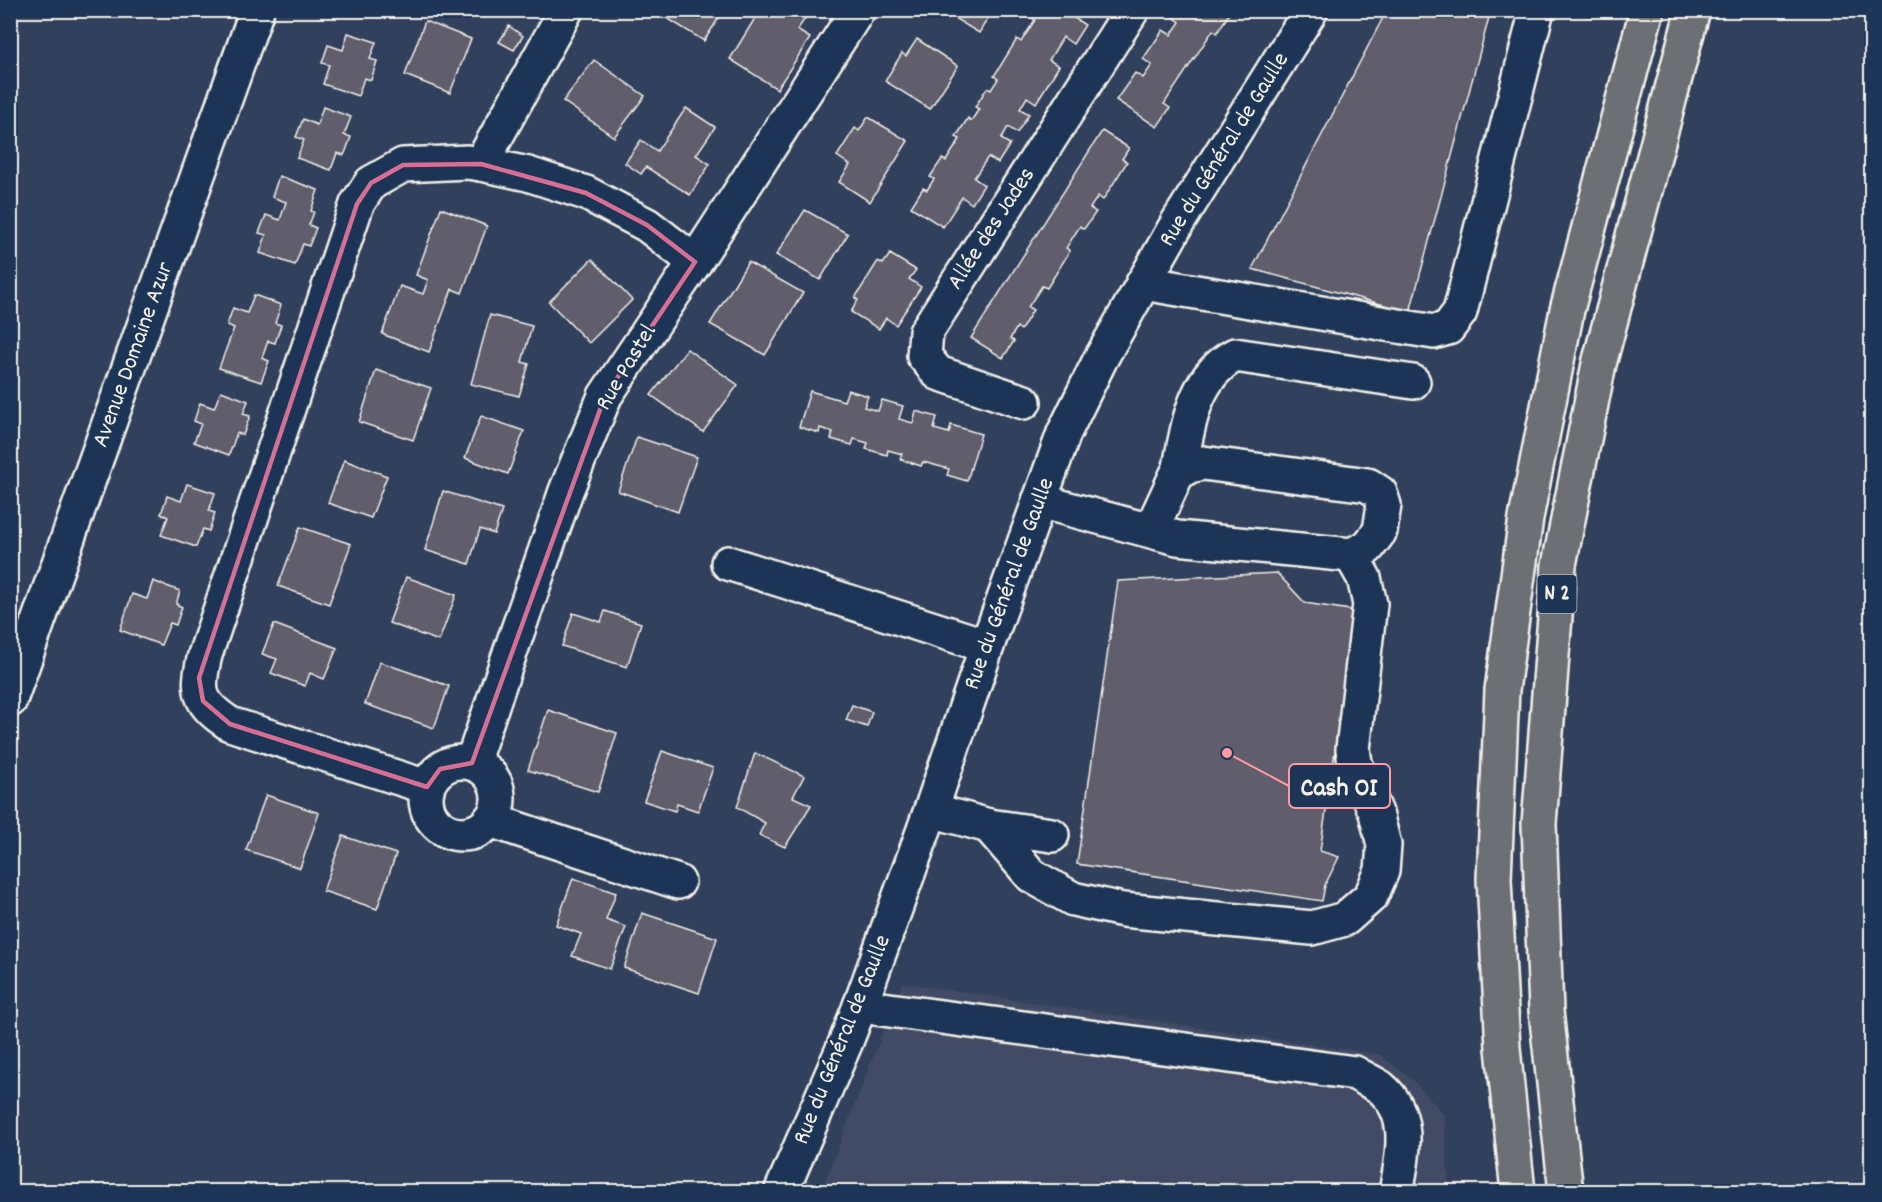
<svg xmlns="http://www.w3.org/2000/svg" width="1882" height="1202" font-family="Dekko,sans-serif">
<style>
.built{fill:#434c65}
.building{fill:#615d6c;stroke:#f4f1e8;stroke-width:1.5}
.lines{fill:none;stroke-linecap:round;stroke-linejoin:round}
.minor-casing{stroke:#f4f1e8;stroke-width:38}
.highway-casing{stroke:#f4f1e8;stroke-width:38}
.minor{stroke:#1d3557;stroke-width:33}
.highway{stroke:#6c6f75;stroke-width:33}
.marked{fill:none;stroke:#d66f93;stroke-width:4.5;stroke-linejoin:round}
.labels{text-anchor:middle;dominant-baseline:central;stroke-width:5;stroke-linejoin:round;paint-order:stroke}
.shield{fill:#1d3557;stroke:#b4b9bc;stroke-width:1.5}
.shield-label{font-size:22px;font-weight:bold;fill:#f4f1e8}
.street-label{font-size:24px;fill:#f4f1e8;stroke:#1d3557}
.leader{fill:none;stroke:#ff9aa2;stroke-width:2}
.callout-dot{fill:#ff9aa2;stroke:#1d3557;stroke-width:2}
.callout{fill:#1d3557;stroke:#ff9aa2;stroke-width:2}
.callout-label{font-size:26px;text-anchor:middle;font-weight:bold;fill:#f4f1e8}
</style>
<rect width="100%" height="100%" fill="#31415d"/>
<filter id="ink" filterUnits="userSpaceOnUse"><feTurbulence type="fractalNoise" baseFrequency=".0167" numOctaves="2"/><feDisplacementMap in="SourceGraphic" scale="12" xChannelSelector="R" yChannelSelector="G"/><feConvolveMatrix kernelMatrix="1 2 1 2 8 2 1 2 1" color-interpolation-filters="sRGB"/></filter>
<g filter="url(#ink)">
<path class="built" d="M902,983L1380,1055L1415,1082L1444,1115L1449,1191L821,1192Z"/>
<g class="building">
<path d="M665,10H724L704,41L662,15Z"/>
<path d="M760,10H798L807,16L797,30L810,38L777,89L730,59Z"/>
<path d="M941,10H993L979,33Z"/>
<path d="M1036,10H1062L1085,25L1073,44L1063,37L1049,60L1059,66L1036,103L1027,97L1020,109L1029,114L1017,133L1008,127L1001,139L1010,144L998,163L988,157L974,178L984,185L972,204L962,197L943,227L911,207L923,188L927,190L934,179L930,177L942,159L946,161L960,139L956,137L968,118L971,121L979,109L975,107L987,88L991,90L998,79L994,76L1017,39L1021,42L1035,20L1031,17Z"/>
<path d="M1174,10H1223L1229,14L1217,33L1213,30L1164,104L1170,108L1157,127L1116,100L1135,73L1143,78L1152,65L1143,59L1163,30L1171,35L1180,22L1171,15Z"/>
<path d="M1387,10H1491L1410,312L1252,269Z"/>
<path d="M425,21L471,39L450,93L405,75Z"/>
<path d="M509,26L523,36L514,50L499,42Z"/>
<path d="M348,33L376,42L370,59L377,61L371,80L364,78L358,96L323,84L329,65L322,63L328,45L343,50Z"/>
<path d="M917,39L958,66L930,109L885,81L902,53L906,56Z"/>
<path d="M594,60L645,96L614,137L563,101Z"/>
<path d="M323,107L351,117L344,135L351,137L346,151L344,155L337,153L331,170L297,158L304,140L296,137L303,119L317,125Z"/>
<path d="M686,108L715,127L696,155L710,164L690,195L646,167L641,174L625,163L641,140L657,151Z"/>
<path d="M868,117L908,141L870,202L839,182L850,165L837,156L855,128L859,131Z"/>
<path d="M1102,131L1129,148L1122,159L1127,162L1103,200L1098,196L1090,208L1096,212L1084,229L1080,226L1066,248L1070,251L1047,288L1042,286L1028,307L1033,310L1021,330L1017,327L1010,339L1014,341L1003,358L971,338Z"/>
<path d="M279,176L318,190L311,211L314,212L309,225L316,228L309,246L303,244L295,265L260,253L266,235L259,233L266,215L280,220L286,202L272,197Z"/>
<path d="M441,208L487,226L462,293L452,289L429,352L382,334L400,286L423,294L428,280L416,275Z"/>
<path d="M805,210L848,234L820,280L776,255Z"/>
<path d="M890,254L916,270L909,279L921,287L896,325L886,318L879,329L851,312L858,300L855,298L878,261L883,264Z"/>
<path d="M592,259L632,300L589,343L549,302Z"/>
<path d="M748,262L803,293L765,355L710,324Z"/>
<path d="M254,295L281,305L275,323L281,325L275,343L268,341L262,358L269,361L261,382L219,368L234,328L227,325L233,308L247,313Z"/>
<path d="M490,315L532,326L522,362L529,364L519,396L471,384Z"/>
<path d="M687,349L738,385L703,432L651,395Z"/>
<path d="M376,370L431,388L413,440L359,422Z"/>
<path d="M848,390L868,396L864,407L878,411L882,400L903,406L899,419L913,423L916,411L937,417L934,429L949,433L951,425L981,434L967,481L947,475L949,469L923,462L921,466L900,459L902,454L888,450L887,455L866,449L868,443L854,439L852,445L831,439L833,432L820,428L819,433L799,427L810,391L844,401Z"/>
<path d="M221,391L248,401L243,414L250,416L243,435L237,433L229,455L194,442L201,424L194,421L200,403L214,408Z"/>
<path d="M481,416L524,431L508,474L465,458Z"/>
<path d="M637,437L697,457L678,512L618,491Z"/>
<path d="M344,460L387,476L371,518L328,503Z"/>
<path d="M187,484L215,493L209,511L215,513L209,531L203,529L196,547L161,535L168,517L161,514L167,496L181,501Z"/>
<path d="M443,491L502,510L494,534L480,529L469,564L425,550Z"/>
<path d="M300,527L351,544L329,604L278,586Z"/>
<path d="M1277,573L1305,603L1356,611L1320,851L1339,857L1325,885L1322,901L1077,864L1118,581Z"/>
<path d="M406,577L456,595L439,641L389,623Z"/>
<path d="M153,581L180,591L176,604L182,607L176,625L170,623L161,645L120,630L132,594L147,599Z"/>
<path d="M605,611L641,623L627,667L562,646L573,613L601,622Z"/>
<path d="M274,624L337,648L324,679L310,673L305,686L271,673L277,659L262,654Z"/>
<path d="M380,662L449,686L434,728L365,704Z"/>
<path d="M852,705L872,712L867,727L846,720Z"/>
<path d="M548,710L617,733L598,792L528,770Z"/>
<path d="M662,751L713,768L698,811L677,804L675,811L644,801Z"/>
<path d="M755,753L804,776L793,797L811,805L785,847L759,835L765,823L737,807Z"/>
<path d="M266,795L319,813L300,868L246,850Z"/>
<path d="M343,836L396,854L377,909L323,891Z"/>
<path d="M573,878L616,893L606,920L626,927L610,969L572,956L581,934L556,925Z"/>
<path d="M642,913L717,938L699,993L624,968Z"/>
</g>
<g class="lines">
<g class="minor-casing">
<g id="minor">
<path d="M481,164L566,10"/>
<path d="M1143,283L1434,332L1448,328L1460,312L1537,10"/>
<path d="M1024,402L938,373L924,356L926,332L1132,10"/>
<path d="M1179,472C1188,429 1192,378 1235,355L1413,382"/>
<path d="M1039,501L1177,538L1351,555L1368,547L1380,531L1384,505L1380,493L1368,485L1203,463L1189,466L1177,474L1151,530"/>
<path d="M728,563L987,646"/>
<path d="M10,700L257,10"/>
<circle cx="462" cy="798" r="36"/>
<path d="M472,763L566,491L605,396L695,262L858,10"/>
<path d="M427,787L230,724C198,703 196,692 205,655L357,204L371,183L403,165L467,162L481,164L528,174L586,193L647,225L695,262"/>
<path d="M931,810L989,826L1032,876L1073,899L1123,910L1312,928L1345,919L1371,896L1382,871L1384,845L1376,813L1355,763L1353,749L1370,604L1364,578L1351,555"/>
<path d="M490,820L678,882"/>
<path d="M989,826L1052,835"/>
<path d="M860,1006L1355,1073C1363,1078 1372,1082 1380,1087C1413,1114 1403,1155 1396,1192"/>
<path d="M781,1192L845,1044L860,1006L931,810L987,646L1064,433L1100,360L1178,222L1311,10"/>
</g>
</g>
<g class="highway-casing">
<g id="highway">
<path d="M1518,1192L1503,1048L1494,879L1502,690L1526,518L1567,310L1647,10"/>
<path d="M1566,1192L1546,1011L1539,824L1559,565L1599,364L1693,10"/>
</g>
</g>
<use href="#minor" class="minor"/>
<use href="#highway" class="highway"/>
</g>
</g>
<path class="marked" d="M481,164L586,193L647,225L695,262L605,396L472,763L440,769L427,787L230,724L203,701L199,678L357,204L371,183L403,165Z"/>
<g class="labels">
<rect class="shield" x="1537.5" y="575" width="39" height="38" rx="4.5"/>
<g class="shield-label">
<text x="1557" y="594">N 2</text>
</g>
<g class="street-label">
<text transform="translate(1225 150) rotate(-58)">Rue du Général de Gaulle</text>
<text transform="translate(992 229) rotate(-57)">Allée des Jades</text>
<text transform="translate(134 355) rotate(-70)">Avenue Domaine Azur</text>
<text transform="translate(627 368) rotate(-59)">Rue Pastel</text>
<text transform="translate(1010 584) rotate(-70)">Rue du Général de Gaulle</text>
<text transform="translate(843 1040) rotate(-68)">Rue du Général de Gaulle</text>
</g>
</g>
<path class="leader" d="M1227 753L1289 786"/>
<circle class="callout-dot" cx="1227" cy="753" r="6"/>
<rect class="callout" x="1289" y="764" width="101" height="44" rx="6"/>
<g class="callout-label">
<text x="1339" y="795">Cash OI</text>
</g>
<rect width="1882" height="1202" fill="none" stroke="#1d3557" stroke-width="36"/>
<rect x="18" y="18" width="1846" height="1166" fill="none" stroke="#f4f1e8" stroke-width="2" filter="url(#ink)"/>
</svg>
